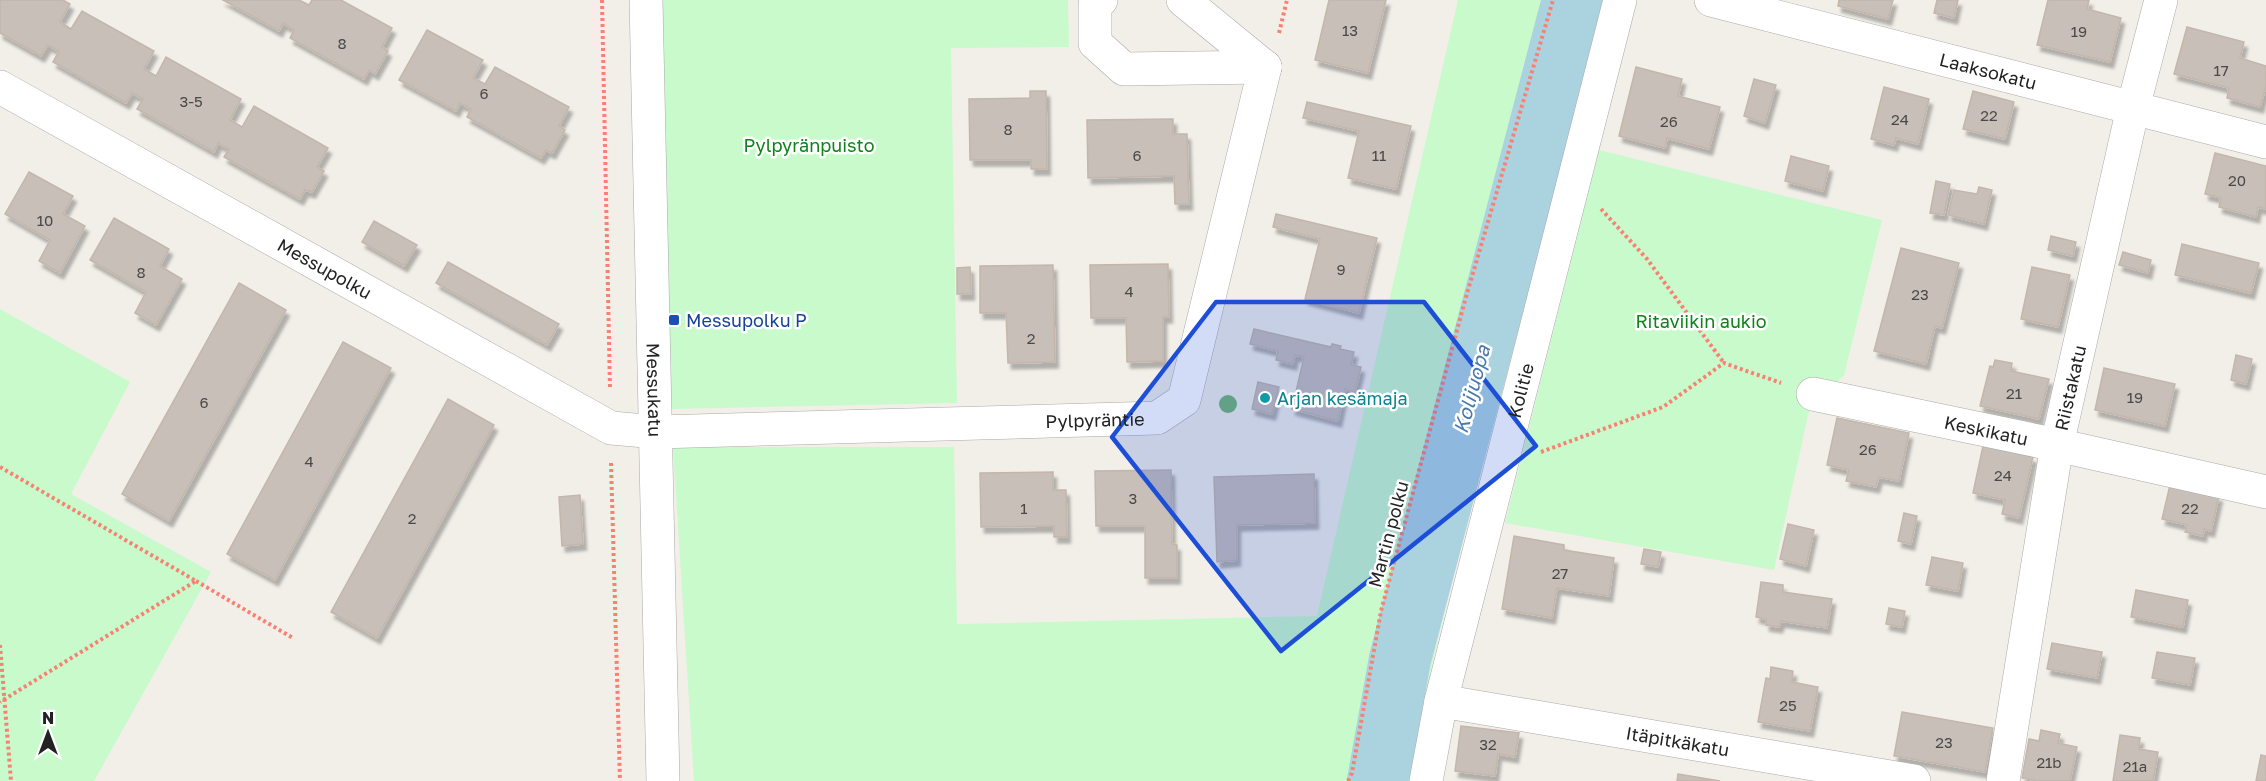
<svg xmlns="http://www.w3.org/2000/svg" width="2266" height="781" font-family="'Golos Text',sans-serif">
<style>
.park{fill:#c8facc}
.lines{fill:none;stroke-linecap:round;stroke-linejoin:round}
.river{stroke:#aad3df;stroke-width:62}
.building{fill:#c7bfb8;stroke:#c4b6ab;stroke-width:1.5;filter:url(#shadow)}
.minor-casing{stroke:#a9a9a9;stroke-width:34}
.path{stroke:#fa8072;stroke-width:4;stroke-dasharray:3 3;stroke-linecap:butt}
.minor{stroke:#fff;stroke-width:33}
.tree{fill:#74b475}
.marked{fill:#1d4ed8;fill-opacity:0.2;stroke:#1d4ed8;stroke-width:4.5;stroke-linejoin:round}
.transit-dot{fill:#1a4fb4;stroke:#fff;stroke-width:2}
.culture-dot{fill:#0f9aa8;stroke:#fff;stroke-width:2}
.labels{text-anchor:middle;dominant-baseline:central;stroke-width:5;stroke-linejoin:round;paint-order:stroke}
.number-label{font-size:15px;fill:#4b4948}
.street-label{font-size:18px;fill:#222;stroke:#fff}
.park-label{font-size:18px;fill:#0c8416;stroke:#fff}
.transit-label{font-size:18px;fill:#164399;stroke:#fff;text-anchor:start}
.culture-label{font-size:18px;fill:#0d838f;stroke:#fff;text-anchor:start}
.water-label{font-size:20px;font-style:italic;fill:#4a7aab;stroke:#fff}
</style>
<defs>
<filter id="shadow"><feDropShadow dx="3.5" dy="6" stdDeviation="1.5" flood-color="#0004"/></filter>
</defs>
<rect width="100%" height="100%" fill="#f2efe9"/>
<g class="park">
<path d="M660,0H1068L1069,47L951,48L957,403L671,409Z"/>
<path d="M1458,0H1597C1529,259 1462,519 1407,781H694L673,447H954L957,624L1317,616Z"/>
<path d="M1599,150L1882,220L1844,375L1809,411L1774,570L1505,523Z"/>
<path d="M0,309L130,382L71,494L211,572L94,781H0Z"/>
</g>
<g class="lines">
<path class="river" d="M1378,781L1400,659L1573,0"/>
</g>
<g class="building">
<path d="M0,0H63L70,4L60,22L71,29L82,11L154,51L144,69L156,76L166,57L241,99L230,120L242,127L254,106L328,148L317,167L324,171L312,192L305,190L300,199L224,157L229,149L218,143L214,152L137,109L143,99L132,93L126,103L53,62L59,51L48,45L41,56L0,33Z"/>
<path d="M223,0H299L309,5L312,0H341L392,28L382,47L388,51L375,74L369,70L364,79L290,38L294,30L283,23L279,31Z"/>
<path d="M1329,0H1386L1368,73L1315,60Z"/>
<path d="M1839,0H1893L1888,19L1838,6Z"/>
<path d="M1937,0H1958L1954,18L1934,13Z"/>
<path d="M2048,0H2089L2087,9L2121,18L2110,62L2037,45Z"/>
<path d="M2187,27L2244,42L2240,58L2266,66V86L2260,107L2227,98L2229,88L2174,74Z"/>
<path d="M427,30L483,60L473,78L485,84L495,67L569,107L559,126L565,130L552,153L546,150L541,158L467,117L471,109L460,103L456,111L399,80Z"/>
<path d="M1636,67L1682,79L1678,96L1720,107L1709,149L1667,138L1665,148L1619,136Z"/>
<path d="M1754,79L1776,85L1765,123L1744,116Z"/>
<path d="M1884,87L1929,99L1918,144L1896,138L1894,145L1871,139Z"/>
<path d="M1030,91H1046L1047,169H1031V160H970L969,99L1030,98Z"/>
<path d="M1973,91L2014,102L2005,139L1963,129Z"/>
<path d="M1307,102L1411,126L1396,189L1348,178L1359,131L1303,118Z"/>
<path d="M1173,119V134H1187L1189,204H1175L1174,176L1088,178L1087,120Z"/>
<path d="M2215,153L2266,166V209L2258,207L2256,217L2219,207L2221,198L2205,194Z"/>
<path d="M1791,156L1829,166L1823,191L1785,181Z"/>
<path d="M29,172L73,196L63,214L85,226L60,273L39,261L50,240L5,214Z"/>
<path d="M1936,181L1950,184L1944,215L1930,213Z"/>
<path d="M1979,187L1992,190L1984,224L1948,215L1954,190L1977,194Z"/>
<path d="M1276,214L1377,238L1359,313L1305,299L1320,239L1273,227Z"/>
<path d="M114,218L169,249L160,266L182,279L156,325L135,313L146,292L90,260Z"/>
<path d="M374,221L417,245L404,266L362,242Z"/>
<path d="M2051,236L2076,242L2073,256L2048,250Z"/>
<path d="M2182,244L2259,263L2251,293L2175,275Z"/>
<path d="M1901,248L1959,263L1942,328L1935,326L1926,364L1874,351Z"/>
<path d="M2123,252L2151,260L2148,273L2119,265Z"/>
<path d="M448,262L559,324L547,345L436,283Z"/>
<path d="M1168,264L1169,317H1163V361L1127,362L1126,318H1091L1090,265Z"/>
<path d="M1053,265L1055,362L1008,363L1006,313H980V266Z"/>
<path d="M970,267L971,294H957V268Z"/>
<path d="M2032,267L2070,275L2058,327L2021,319Z"/>
<path d="M239,283L286,310L169,521L122,494Z"/>
<path d="M1254,329L1331,347L1332,344L1341,346L1340,349L1354,352L1351,365L1361,367L1355,392L1345,389L1338,421L1292,409L1304,357L1295,355L1293,364L1276,360L1278,351L1250,344Z"/>
<path d="M343,342L391,368L275,580L227,554Z"/>
<path d="M2236,355L2252,359L2246,384L2231,380Z"/>
<path d="M1995,360L2012,363L2011,371L2049,379L2039,419L1980,406L1990,366L1993,367Z"/>
<path d="M2104,368L2175,384L2165,426L2095,410Z"/>
<path d="M1258,382L1279,387L1272,414L1252,409Z"/>
<path d="M448,399L494,425L377,638L331,612Z"/>
<path d="M1837,418L1909,433L1899,481L1879,477L1876,487L1846,481L1849,470L1827,465Z"/>
<path d="M1983,446L2033,457L2019,518L2002,514L2005,500L1973,493Z"/>
<path d="M1171,470L1172,544L1177,545V578H1145V526H1096L1095,471Z"/>
<path d="M1053,472V490H1066L1067,537H1054V526L981,527L980,473Z"/>
<path d="M1314,474L1315,523L1237,525V560L1217,562L1214,477Z"/>
<path d="M2170,485L2219,496L2211,531L2204,529L2203,536L2185,532L2187,525L2162,519Z"/>
<path d="M580,495L583,544L562,546L559,497Z"/>
<path d="M1904,513L1917,516L1911,544L1898,541Z"/>
<path d="M1788,524L1814,530L1806,566L1780,559Z"/>
<path d="M1514,536L1564,545V550L1614,558L1609,596L1557,588L1552,618L1502,609Z"/>
<path d="M1644,549L1661,552L1658,567L1641,564Z"/>
<path d="M1932,557L1963,563L1958,591L1926,585Z"/>
<path d="M1761,582L1783,585V592L1832,599L1827,628L1781,621L1779,627L1766,625V619L1756,617Z"/>
<path d="M2136,590L2188,600L2183,627L2131,617Z"/>
<path d="M1889,608L1905,611L1902,627L1886,624Z"/>
<path d="M2052,643L2102,652L2097,678L2047,669Z"/>
<path d="M2157,652L2195,658L2190,685L2152,678Z"/>
<path d="M1771,667L1793,671L1792,682L1818,687L1810,731L1758,722L1766,678L1770,679Z"/>
<path d="M1902,712L1993,728L1985,772L1894,756Z"/>
<path d="M1461,726L1519,733L1515,757L1498,754L1495,776L1455,771Z"/>
<path d="M2041,730L2060,734L2058,743L2077,747L2070,781H2038L2022,778L2029,739L2039,741Z"/>
<path d="M2120,735L2140,738L2139,749L2158,752L2153,781H2113Z"/>
<path d="M2261,755L2266,756V781H2256Z"/>
<path d="M1678,774L1720,781H1677Z"/>
</g>
<g class="lines">
<g class="minor-casing">
<g id="minor">
<path id="s1" d="M646,0L663,781"/>
<path d="M1101,0L1095,5V43L1124,69L1265,67"/>
<path d="M1183,0L1265,67"/>
<path id="s2" d="M1711,0L2266,142"/>
<path id="s3" d="M0,87L611,428L657,432L1157,418L1184,400L1265,67"/>
<path id="s4" d="M1813,394L2057,445L2266,492"/>
<path id="s5" d="M1441,701L1914,781"/>
<path id="s6" d="M1426,781L1441,701L1620,0"/>
<path id="s7" d="M2003,781L2057,445L2133,108L2161,0"/>
</g>
</g>
<g class="path">
<path d="M602,0L610,389"/>
<path d="M1279,33L1287,0"/>
<path d="M1601,209L1647,259L1724,363"/>
<path d="M1541,452L1663,407L1724,363L1781,383"/>
<path d="M611,463L620,781"/>
<path d="M0,467L196,581L0,702"/>
<path d="M196,581L293,638"/>
<path d="M0,645L11,781"/>
<path d="M1348,781L1352,773L1381,611L1466,297L1553,0"/>
</g>
<use href="#minor" class="minor"/>
</g>
<circle class="tree" cx="1228" cy="404" r="9"/>
<path class="marked" d="M1216,302H1424L1536,446L1281,651L1112,437Z"/>
<rect class="transit-dot" x="668" y="314" width="12" height="12" rx="3"/>
<circle class="culture-dot" cx="1265" cy="398" r="6"/>
<g class="labels">
<g class="number-label">
<text x="1350" y="30">13</text>
<text x="2079" y="31">19</text>
<text x="342" y="43">8</text>
<text x="2221" y="70">17</text>
<text x="484" y="93">6</text>
<text x="191" y="101">3-5</text>
<text x="1989" y="115">22</text>
<text x="1900" y="119">24</text>
<text x="1669" y="121">26</text>
<text x="1008" y="129">8</text>
<text x="1137" y="155">6</text>
<text x="1379" y="155">11</text>
<text x="2237" y="180">20</text>
<text x="45" y="220">10</text>
<text x="1341" y="269">9</text>
<text x="141" y="272">8</text>
<text x="1129" y="291">4</text>
<text x="1920" y="294">23</text>
<text x="1031" y="338">2</text>
<text x="2014" y="393">21</text>
<text x="2135" y="397">19</text>
<text x="204" y="402">6</text>
<text x="1868" y="449">26</text>
<text x="309" y="461">4</text>
<text x="2003" y="475">24</text>
<text x="1133" y="498">3</text>
<text x="1024" y="508">1</text>
<text x="2190" y="508">22</text>
<text x="412" y="518">2</text>
<text x="1560" y="573">27</text>
<text x="1788" y="705">25</text>
<text x="1944" y="742">23</text>
<text x="1488" y="744">32</text>
<text x="2049" y="762">21b</text>
<text x="2135" y="766">21a</text>
</g>
<g class="street-label">
<text stroke="none"><textPath href="#s2" startOffset="286">Laaksokatu</textPath></text>
<text stroke="none"><textPath href="#s3" startOffset="372">Messupolku</textPath></text>
<text stroke="none"><textPath href="#s7" startOffset="399">Riistakatu</textPath></text>
<text stroke="none"><textPath href="#s1" startOffset="390">Messukatu</textPath></text>
<text stroke="none"><textPath href="#s6" startOffset="402">Kolitie</textPath></text>
<text stroke="none"><textPath href="#s3" startOffset="1184">Pylpyräntie</textPath></text>
<text stroke="none"><textPath href="#s4" startOffset="177">Keskikatu</textPath></text>
<text transform="translate(1388 534) rotate(-75)">Martin polku</text>
<text stroke="none"><textPath href="#s5" startOffset="240">Itäpitkäkatu</textPath></text>
</g>
<g class="park-label">
<text x="809" y="145">Pylpyränpuisto</text>
<text x="1701" y="321">Ritaviikin aukio</text>
</g>
<g class="transit-label">
<text x="686" y="320">Messupolku P</text>
</g>
<g class="culture-label">
<text x="1277" y="398">Arjan kesämaja</text>
</g>
<g class="water-label">
<text transform="translate(1471 389) rotate(-75)">Kolijuopa</text>
</g>
</g>
<g transform="translate(48 733)" stroke="#ffffff" stroke-width="4.5" paint-order="stroke">
<path d="M0-4.5L10 22L0 15L-10 22Z" fill="#222222"/>
<text y="-9" font-size="16" font-weight="bold" text-anchor="middle" fill="#222222">N</text>
</g>
</svg>
